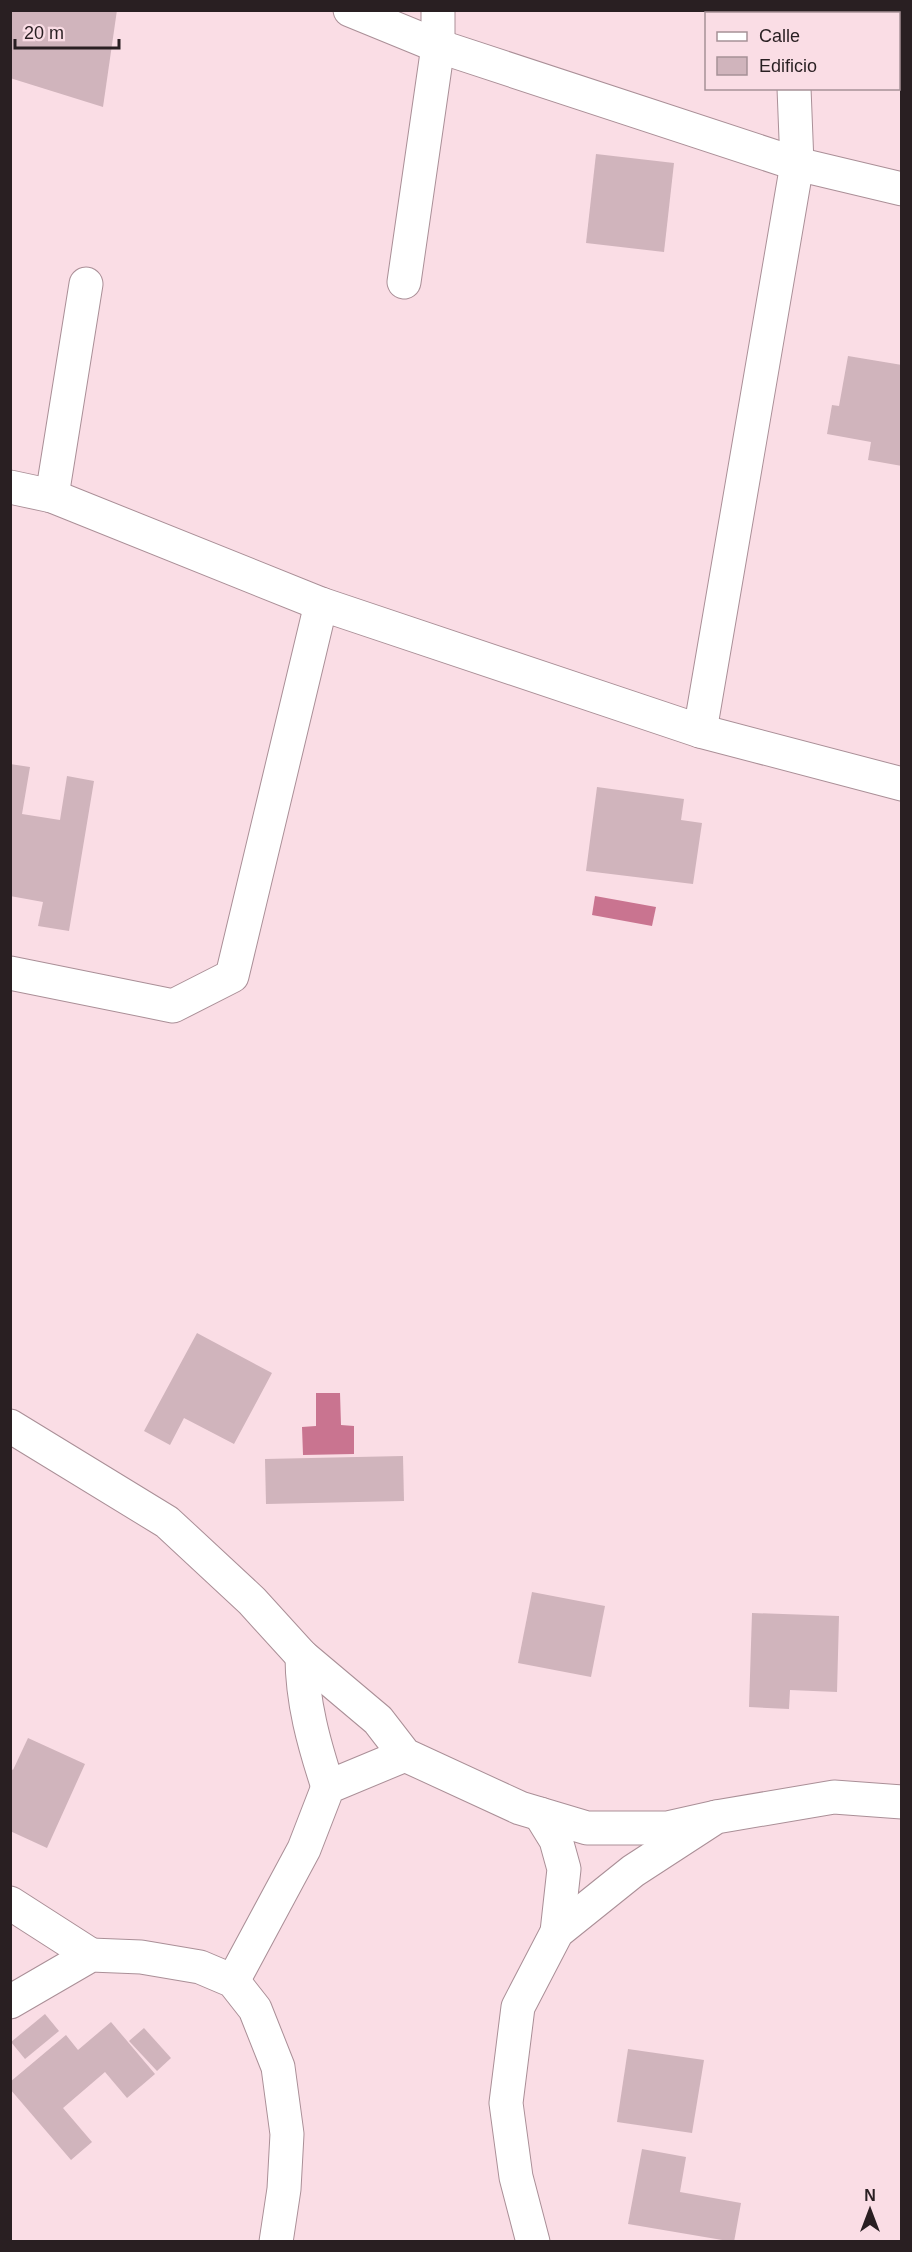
<svg xmlns="http://www.w3.org/2000/svg" width="912" height="2252" font-family="Arial,sans-serif">
<style>
.water{fill:#c97490}
.building{fill:#d0b4bc}
.lines{fill:none;stroke-linecap:round;stroke-linejoin:round}
.street-casing{stroke:#aa8f97;stroke-width:35}
.street{stroke:#fff;stroke-width:33}
</style>
<rect width="100%" height="100%" fill="#fadde5"/>
<g class="water">
<path d="M595,896L656,907L652,926L592,915Z"/>
<path d="M316,1393H340L341,1425L354,1426V1454L303,1455L302,1427L316,1426Z"/>
</g>
<g class="building">
<path d="M10,10H117L103,107L10,78Z"/>
<path d="M596,154L674,163L664,252L586,243Z"/>
<path d="M848,356L902,365V466L868,460L871,442L827,434L832,405L839,406Z"/>
<path d="M10,764L30,767L22,814L60,820L67,776L94,781L69,931L38,926L43,902L10,896Z"/>
<path d="M597,787L684,799L681,820L702,823L693,884L586,871Z"/>
<path d="M197,1333L272,1373L234,1444L184,1418L170,1445L144,1431Z"/>
<path d="M403,1456L404,1501L266,1504L265,1459Z"/>
<path d="M532,1592L605,1606L591,1677L518,1663Z"/>
<path d="M752,1613L839,1616L837,1692L790,1690L789,1709L749,1707Z"/>
<path d="M28,1738L85,1764L47,1848L10,1831V1768L13,1770Z"/>
<path d="M45,2014L59,2031L25,2059L11,2042Z"/>
<path d="M111,2022L155,2074L127,2098L105,2072L63,2108L92,2142L71,2160L10,2089V2082L66,2035L78,2050Z"/>
<path d="M144,2028L171,2058L157,2071L129,2041Z"/>
<path d="M628,2049L704,2060L692,2133L617,2122Z"/>
<path d="M642,2149L686,2157L680,2192L741,2203L734,2242L628,2224Z"/>
</g>
<g class="lines">
<g class="street-casing">
<g id="street">
<path d="M350,10L438,46L797,164L902,189"/>
<path d="M790,10V14"/>
<path d="M404,282L438,46V10"/>
<path d="M10,487L52,496L321,604L700,731L902,784"/>
<path d="M52,496L86,284"/>
<path d="M700,731L797,164L794,88"/>
<path d="M10,973L173,1006L232,976L321,604"/>
<path d="M10,1426L167,1522L252,1601L302,1656L378,1720L405,1755L520,1808L587,1828H667L716,1817"/>
<path d="M302,1656C302,1702 314,1744 328,1787"/>
<path d="M540,1814L556,1840L564,1869L557,1932"/>
<path d="M10,1903L91,1955"/>
<path d="M233,1981L304,1849L328,1787L405,1755"/>
<path d="M10,2002L91,1955L141,1957L200,1967L233,1981L255,2009L278,2067L287,2134L284,2189L276,2242"/>
<path d="M533,2242L516,2177L506,2103L518,2007L557,1932L633,1871L716,1817L834,1797L902,1802"/>
</g>
</g>
<use href="#street" class="street"/>
</g>
<rect width="912" height="2252" fill="none" stroke="#291f22" stroke-width="24"/>
<rect x="705" y="12" width="195" height="78" fill="#fadde5" stroke="#a69197" stroke-width="1.5"/>
<rect x="717" y="32" width="30" height="9" fill="#ffffff" stroke="#a69197" stroke-width="1.5"/>
<text x="759" y="42" font-size="18" fill="#291f22">Calle</text>
<rect x="717" y="57" width="30" height="18" fill="#d0b4bc" stroke="#a69197" stroke-width="1.5"/>
<text x="759" y="72" font-size="18" fill="#291f22">Edificio</text>
<g transform="translate(870 2210)" stroke="#fadde5" stroke-width="4.5" paint-order="stroke">
<path d="M0-4.5L10 22L0 15L-10 22Z" fill="#291f22"/>
<text y="-9" font-size="16" font-weight="bold" text-anchor="middle" fill="#291f22">N</text>
</g>
<path d="M15 39v9h104v-9" fill="none" stroke="#291f22" stroke-width="3"/>
<text x="24" y="39" font-size="18" fill="#291f22" stroke="#fadde5" stroke-width="4.5" paint-order="stroke">20 m</text>
</svg>
